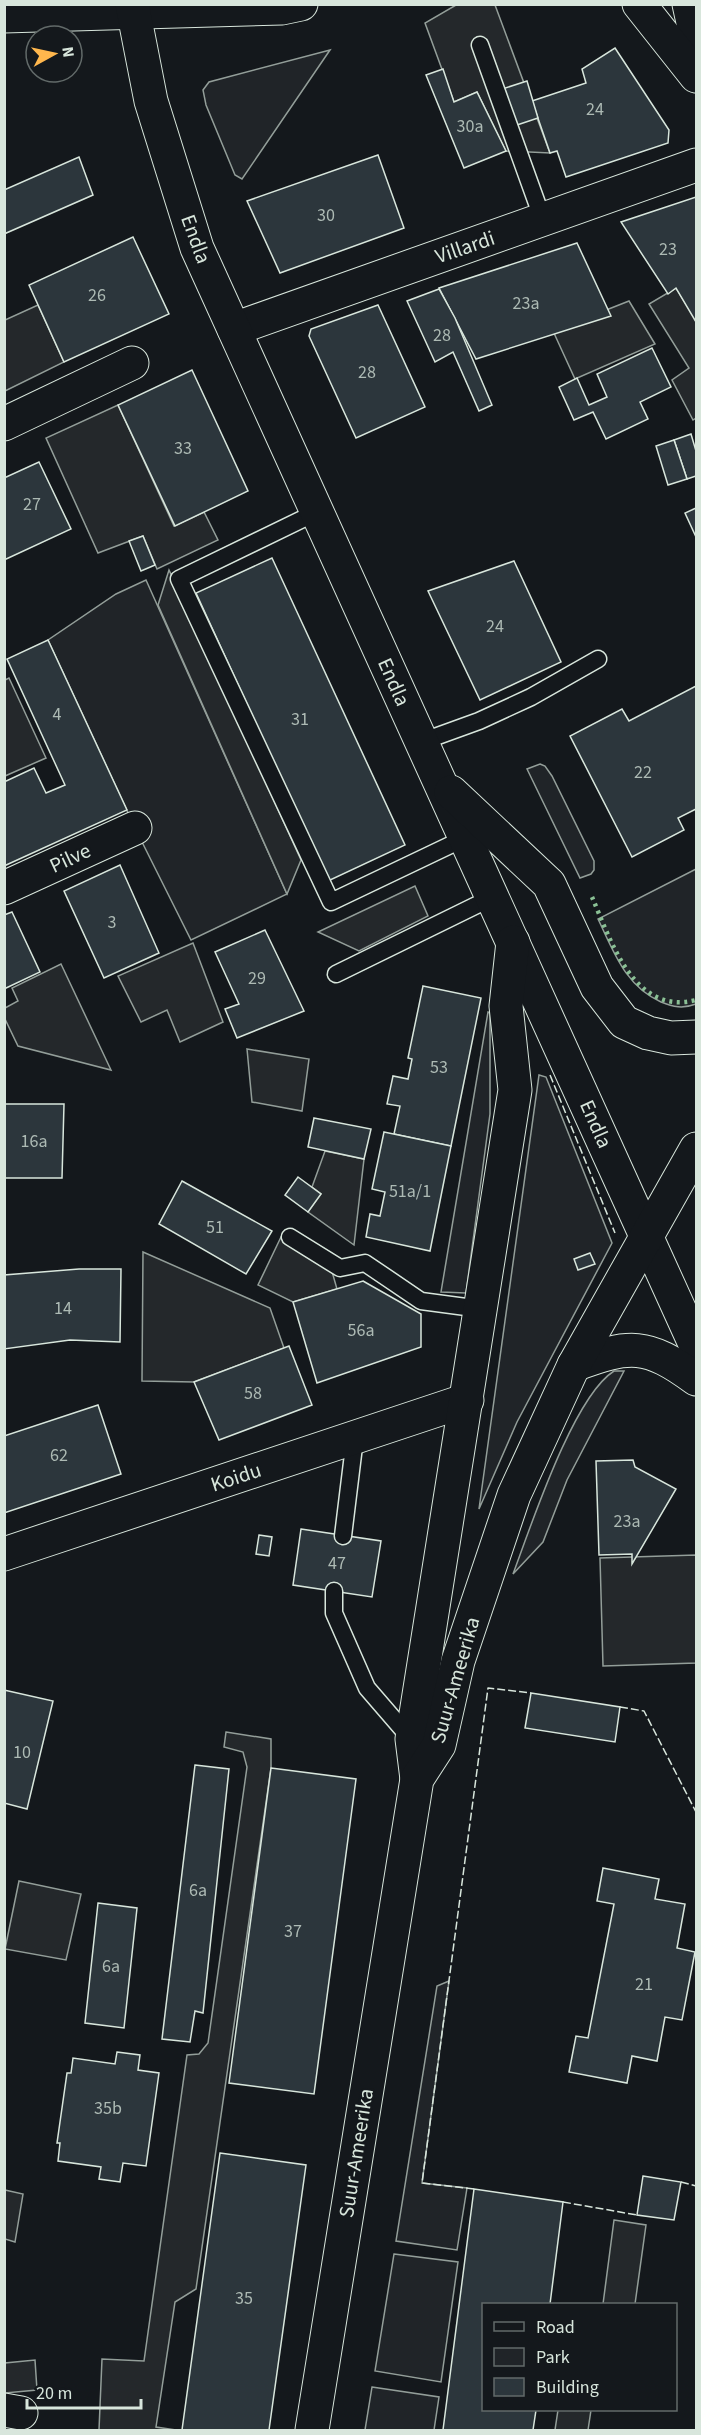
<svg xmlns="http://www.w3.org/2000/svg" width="701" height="2435" font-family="'Source Sans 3',sans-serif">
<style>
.green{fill:#202428;stroke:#939e99;stroke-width:1.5}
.parking{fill:#24282b;stroke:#939e99;stroke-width:1.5}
.building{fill:#2c363c;stroke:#d8e6dc;stroke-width:1.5}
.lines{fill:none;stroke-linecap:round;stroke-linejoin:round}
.service-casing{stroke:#d8e6dc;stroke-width:19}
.minor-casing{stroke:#d8e6dc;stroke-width:35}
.secondary-casing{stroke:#d8e6dc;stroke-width:35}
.primary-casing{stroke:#d8e6dc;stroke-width:35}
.service{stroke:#14181c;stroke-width:16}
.minor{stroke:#14181c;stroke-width:33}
.secondary{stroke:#14181c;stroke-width:33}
.primary{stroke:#14181c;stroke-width:33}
.hedge{stroke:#8ac095;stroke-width:4.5;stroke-dasharray:3 4.5;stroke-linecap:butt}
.fence{stroke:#d8e6dc;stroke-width:1.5;stroke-dasharray:8 3;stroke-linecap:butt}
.labels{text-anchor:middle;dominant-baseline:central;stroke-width:4.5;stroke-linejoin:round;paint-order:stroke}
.number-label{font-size:18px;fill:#adbab4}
.street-label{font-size:21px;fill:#d8e6dc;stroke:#14181c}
</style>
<rect width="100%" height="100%" fill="#14181c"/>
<g class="green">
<path d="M330,50L242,179L235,175L206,105L203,90L209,82Z"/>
<path d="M146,580L287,894L191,940L135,828L48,640L116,594Z"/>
<path d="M540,764L545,766L552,776L594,861V870L591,874L580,878L527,769Z"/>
<path d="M696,869V1004C683,1009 673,1007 661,1002C625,986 614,952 598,919Z"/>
<path d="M488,1012L490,1013V1114L466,1293L441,1292Z"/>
<path d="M539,1075L546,1077L612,1243L517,1422L479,1509Z"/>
<path d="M614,1371H624L567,1480L543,1542L513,1574C531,1526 573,1397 614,1371Z"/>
<path d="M449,1981L422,2183L467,2188L457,2250L396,2241L437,1986Z"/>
<path d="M394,2254L458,2262L441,2382L375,2371Z"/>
<path d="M372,2387L439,2397L434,2430H365Z"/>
</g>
<g class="parking">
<path d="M456,5H495L550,153L506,151L477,92L454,102L425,23Z"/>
<path d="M676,288L696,320V418L693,420L672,380L689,368L649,304Z"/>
<path d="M629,301L655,344L575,379L553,331Z"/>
<path d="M38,305L64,362L5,391V320Z"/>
<path d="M118,405L174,526L204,512L218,540L157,569L143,536L98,553L46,438Z"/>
<path d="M169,570L301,860L287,894L158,605Z"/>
<path d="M9,678L46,758L5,776V680Z"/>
<path d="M415,886L428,916L359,951L318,932Z"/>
<path d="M193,943L223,1022L180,1042L167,1010L141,1022L118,976Z"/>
<path d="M61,964L111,1070L18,1046L5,1019V1008L18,1001L12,988Z"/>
<path d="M247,1049L309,1059L302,1111L252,1102Z"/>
<path d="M325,1151L364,1159L354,1245L308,1212L321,1194L312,1187Z"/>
<path d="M281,1237L331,1268L337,1289L293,1302L258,1285Z"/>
<path d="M143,1252L270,1308L284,1348L194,1382L142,1381Z"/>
<path d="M696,1555V1663L603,1666L600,1558Z"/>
<path d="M226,1732L271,1739V1768L196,2289L175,2302L156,2427L176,2430H99L102,2359L144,2361L187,2055L199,2054L208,2043L247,1767L243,1752L224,1747Z"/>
<path d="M19,1881L81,1894L66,1960L5,1949Z"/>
<path d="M5,2190L23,2194L15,2242L5,2239Z"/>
<path d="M614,2220L646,2225L635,2304H603Z"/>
<path d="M35,2360L37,2390L5,2393V2363Z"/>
<path d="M558,2410H591L588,2430H555Z"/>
</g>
<g class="building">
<path d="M615,48L669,130L668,143L566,177L557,151L550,153L532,101L586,83L582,69Z"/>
<path d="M443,69L454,102L477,92L506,151L464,168L426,75Z"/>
<path d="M527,81L538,118L511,127L499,90Z"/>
<path d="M378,155L404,228L280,273L247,201Z"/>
<path d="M79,157L93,195L4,234V190Z"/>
<path d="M696,197V322L676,288L668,294L621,222Z"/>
<path d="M133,237L169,314L64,362L29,285Z"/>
<path d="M577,243L611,316L476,359L439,288Z"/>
<path d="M439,289L455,318L492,405L479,411L453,352L435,362L407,301Z"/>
<path d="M378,305L425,407L356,438L309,336L311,329Z"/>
<path d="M652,348L671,387L640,402L648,419L606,439L593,412L574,420L559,387L577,378L589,405L607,397L597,374Z"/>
<path d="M192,370L248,491L175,526L118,405Z"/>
<path d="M691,434L696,451V476L687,479L674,440Z"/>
<path d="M674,440L687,479L668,485L656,446Z"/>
<path d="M39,462L71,529L4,560V478Z"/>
<path d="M696,508V537L685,513Z"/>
<path d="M143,536L155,565L141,571L129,541Z"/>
<path d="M272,558L405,845L328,881L196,593Z"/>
<path d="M514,561L561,662L480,700L428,591Z"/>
<path d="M48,640L127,810L4,866V782L34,768L46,793L65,785L7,659Z"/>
<path d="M696,686V809L678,818L684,830L632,857L570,736L622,709L629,721Z"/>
<path d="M120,865L159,953L104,978L64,891Z"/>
<path d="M12,912L40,972L4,989V915Z"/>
<path d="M265,930L304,1011L237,1038L225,1009L239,1004L215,952Z"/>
<path d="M423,986L481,998L451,1146L394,1134L400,1106L387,1104L393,1076L408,1079L412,1059L408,1058Z"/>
<path d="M4,1104H64L62,1178H4Z"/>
<path d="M314,1118L371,1129L364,1159L308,1147Z"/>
<path d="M384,1132L451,1146L430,1251L366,1237L370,1214L380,1216L385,1192L372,1189Z"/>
<path d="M298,1177L321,1194L308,1212L285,1195Z"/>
<path d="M182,1181L272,1231L246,1274L159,1224Z"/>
<path d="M590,1253L595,1264L578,1270L574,1259Z"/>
<path d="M79,1269H121L120,1342L70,1340L4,1349V1275Z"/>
<path d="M363,1281L421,1314V1347L317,1383L293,1302Z"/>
<path d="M289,1346L312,1405L219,1440L194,1382Z"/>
<path d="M98,1405L121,1474L4,1513V1436Z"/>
<path d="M633,1460L635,1467L676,1489L632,1564V1554L599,1555L596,1461Z"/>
<path d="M301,1529L381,1541L372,1597L293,1585Z"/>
<path d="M259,1535L272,1537L269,1556L256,1554Z"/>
<path d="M4,1690L53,1701L27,1809L4,1803Z"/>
<path d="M531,1693L620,1707L615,1742L525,1728Z"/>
<path d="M195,1765L229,1769L203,2013L195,2011L190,2042L162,2039Z"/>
<path d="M271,1768L356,1779L314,2094L229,2083Z"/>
<path d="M603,1868L659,1879L655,1899L685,1904L677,1948L695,1952L682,2020L665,2017L657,2061L632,2056L627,2083L569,2072L576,2036L588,2038L614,1904L597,1901Z"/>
<path d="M98,1903L137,1908L124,2028L85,2023Z"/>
<path d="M117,2052L140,2055L138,2070L159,2073L146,2166L123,2163L120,2182L99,2179L101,2167L58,2161L60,2143H57L67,2073H71L73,2058L115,2064Z"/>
<path d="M220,2153L306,2165L269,2430H182Z"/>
<path d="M643,2176L681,2182L674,2220L637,2215Z"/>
<path d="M474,2189L563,2202L550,2304H484V2410H536L533,2430H443Z"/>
</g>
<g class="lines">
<g class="service-casing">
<g id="service">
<path d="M480,45L543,220"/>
<path d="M317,512L179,579L331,902L465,838"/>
<path d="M421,742L479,721L531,697L598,659"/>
<path d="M336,974L493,897"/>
<path d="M290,1237L340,1268L365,1263L421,1301L481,1309"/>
<path d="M343,1536L355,1438"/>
<path d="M334,1591V1613L367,1688L411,1739"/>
</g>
</g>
<g class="minor-casing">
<g id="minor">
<path d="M234,329L696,165"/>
<path d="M4,424L132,363"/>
<path d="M4,888L135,828"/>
<path d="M4,1554L467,1400"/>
<path d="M4,2410L21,2413"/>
</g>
</g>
<g class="secondary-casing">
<g id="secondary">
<path d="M689,4L696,36"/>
<path d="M4,16L282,8L301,4"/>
<path d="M647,1238L696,1346"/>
</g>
</g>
<g class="primary-casing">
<g id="primary">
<path d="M132,4L151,101L197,248L647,1238"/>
<path d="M639,4L696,76"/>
<path d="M451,792L549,884L597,987L624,1022L648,1033L671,1038L696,1037"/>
<path d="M574,1365C630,1344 647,1343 696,1379"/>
<path d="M417,1779L412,1739L515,1090L506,1006L513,942"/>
<path d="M312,2430L417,1779L439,1745L458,1661L514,1495L574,1365L696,1149"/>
</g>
</g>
<use href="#service" class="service"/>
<use href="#minor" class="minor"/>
<use href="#secondary" class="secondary"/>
<use href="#primary" class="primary"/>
<path class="hedge" d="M592,897C611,941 634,1016 696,1000"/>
<g class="fence">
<path d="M550,1075L615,1233"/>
<path d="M620,1707L644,1711L696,1812"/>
<path d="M681,2182L696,2186"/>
<path d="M474,2189L422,2183L488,1688L531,1693"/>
<path d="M563,2202L637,2215"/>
</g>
</g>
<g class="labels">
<g class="number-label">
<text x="595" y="109">24</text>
<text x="470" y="126">30a</text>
<text x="326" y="215">30</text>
<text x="668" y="249">23</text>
<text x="97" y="295">26</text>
<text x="526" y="303">23a</text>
<text x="442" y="335">28</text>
<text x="367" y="372">28</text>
<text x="183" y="448">33</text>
<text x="32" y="504">27</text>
<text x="495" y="626">24</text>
<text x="57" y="714">4</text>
<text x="300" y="719">31</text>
<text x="643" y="772">22</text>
<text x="112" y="922">3</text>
<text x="257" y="978">29</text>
<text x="439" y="1067">53</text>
<text x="34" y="1141">16a</text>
<text x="410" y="1191">51a/1</text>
<text x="215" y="1227">51</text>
<text x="63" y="1308">14</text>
<text x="361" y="1330">56a</text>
<text x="253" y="1393">58</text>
<text x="59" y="1455">62</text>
<text x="627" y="1521">23a</text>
<text x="337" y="1563">47</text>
<text x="22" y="1752">10</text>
<text x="198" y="1890">6a</text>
<text x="293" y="1931">37</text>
<text x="111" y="1966">6a</text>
<text x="644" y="1984">21</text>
<text x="108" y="2108">35b</text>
<text x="244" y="2298">35</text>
</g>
<g class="street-label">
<text transform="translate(196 239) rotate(70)">Endla</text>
<text transform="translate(465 247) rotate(-19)">Villardi</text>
<text transform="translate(394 682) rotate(66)">Endla</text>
<text transform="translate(70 858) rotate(-25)">Pilve</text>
<text transform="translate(596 1124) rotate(66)">Endla</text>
<text transform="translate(236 1477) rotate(-18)">Koidu</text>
<text transform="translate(455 1680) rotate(-74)">Suur-Ameerika</text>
<text transform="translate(356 2153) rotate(-81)">Suur-Ameerika</text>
</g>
</g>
<rect width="701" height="2435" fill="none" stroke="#d8e6dc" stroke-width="12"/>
<rect x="482" y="2303" width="195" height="108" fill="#14181c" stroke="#626a69" stroke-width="1.5"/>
<rect x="494" y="2322" width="30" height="9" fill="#14181c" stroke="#626a69" stroke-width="1.5"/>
<text x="536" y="2333" font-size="18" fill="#d8e6dc">Road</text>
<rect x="494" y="2348" width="30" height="18" fill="#202428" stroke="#626a69" stroke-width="1.5"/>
<text x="536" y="2363" font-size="18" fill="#d8e6dc">Park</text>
<rect x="494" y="2378" width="30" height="18" fill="#2c363c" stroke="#626a69" stroke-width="1.5"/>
<text x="536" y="2393" font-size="18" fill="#d8e6dc">Building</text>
<g transform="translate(54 54) rotate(82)"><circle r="28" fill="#14181c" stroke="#626a69" stroke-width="1.5"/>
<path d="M0-4.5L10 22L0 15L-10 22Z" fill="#ffb74d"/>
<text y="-9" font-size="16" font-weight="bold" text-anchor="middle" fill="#d8e6dc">N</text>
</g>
<path d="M27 2399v9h114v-9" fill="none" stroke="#d8e6dc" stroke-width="3"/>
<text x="36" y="2399" font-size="18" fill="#d8e6dc" stroke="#14181c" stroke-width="4.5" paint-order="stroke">20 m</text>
</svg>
